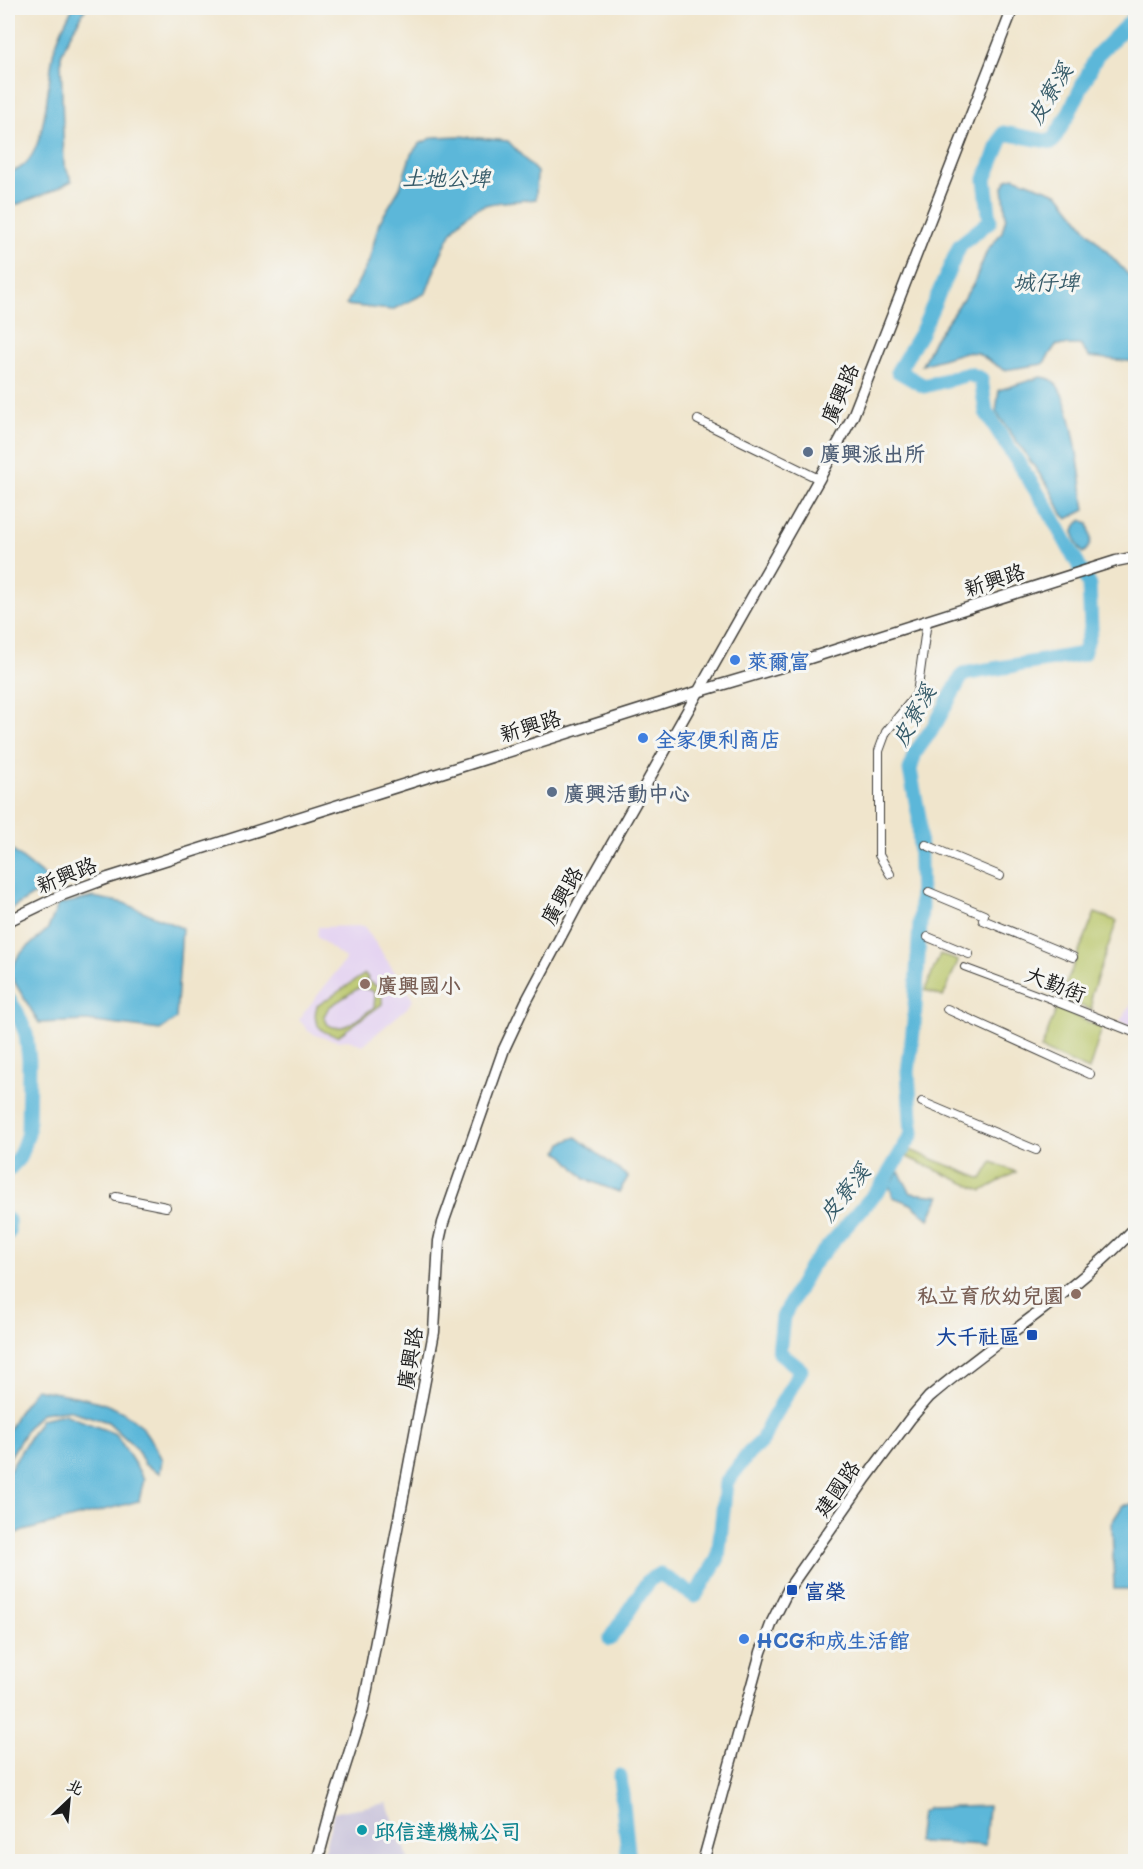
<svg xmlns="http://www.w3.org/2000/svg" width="1143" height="1869" font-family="Mali,'LXGW WenKai TC',sans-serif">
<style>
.built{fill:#e4d3f1}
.industrial{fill:#c6c0d9}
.green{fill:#b8c567;stroke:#6a7042;stroke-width:1.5;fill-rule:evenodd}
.water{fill:#5bb7d9;stroke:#3c6a7a;stroke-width:1.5}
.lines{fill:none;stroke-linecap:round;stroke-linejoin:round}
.river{stroke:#5bb7d9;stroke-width:15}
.pedestrian-casing{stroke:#3c3a36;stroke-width:8}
.minor-casing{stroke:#3c3a36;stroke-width:10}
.tertiary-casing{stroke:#3c3a36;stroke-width:13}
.pedestrian{stroke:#fff;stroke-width:6}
.minor{stroke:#fff;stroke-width:8}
.tertiary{stroke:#fff;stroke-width:10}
.service-dot{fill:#5c6f8a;stroke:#f6f6f2;stroke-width:2}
.shop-dot{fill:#3f7fe0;stroke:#f6f6f2;stroke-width:2}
.education-dot{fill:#8d6e63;stroke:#f6f6f2;stroke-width:2}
.transit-dot{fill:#1a4fb4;stroke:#f6f6f2;stroke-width:2}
.culture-dot{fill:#0f9aa8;stroke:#f6f6f2;stroke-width:2}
.labels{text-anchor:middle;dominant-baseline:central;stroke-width:6;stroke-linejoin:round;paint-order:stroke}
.street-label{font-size:21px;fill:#1c1c1c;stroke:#f6f6f2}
.service-label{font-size:21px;font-weight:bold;fill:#4e5e75;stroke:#f6f6f2;text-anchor:start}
.shop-label{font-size:21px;font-weight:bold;fill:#366cbe;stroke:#f6f6f2;text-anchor:start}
.education-label{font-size:21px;font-weight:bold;fill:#785e54;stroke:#f6f6f2;text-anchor:start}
.transit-label{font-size:21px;font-weight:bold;fill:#164399;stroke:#f6f6f2;text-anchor:end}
.culture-label{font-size:21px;font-weight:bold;fill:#0d838f;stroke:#f6f6f2;text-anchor:start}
.water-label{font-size:22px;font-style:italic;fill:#355a68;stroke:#f6f6f2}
</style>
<rect width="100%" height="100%" fill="#f6f6f2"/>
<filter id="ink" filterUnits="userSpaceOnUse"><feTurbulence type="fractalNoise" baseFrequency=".0167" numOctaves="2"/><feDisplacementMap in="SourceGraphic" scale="12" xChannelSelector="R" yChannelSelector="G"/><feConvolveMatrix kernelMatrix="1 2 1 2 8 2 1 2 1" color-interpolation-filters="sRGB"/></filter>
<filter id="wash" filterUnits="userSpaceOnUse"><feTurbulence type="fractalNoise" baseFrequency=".008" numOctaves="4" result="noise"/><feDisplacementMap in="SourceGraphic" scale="24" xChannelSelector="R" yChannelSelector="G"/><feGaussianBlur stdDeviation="1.35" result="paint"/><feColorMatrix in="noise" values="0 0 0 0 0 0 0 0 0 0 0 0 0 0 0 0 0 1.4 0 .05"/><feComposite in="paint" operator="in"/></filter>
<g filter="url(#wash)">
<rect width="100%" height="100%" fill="#f0e5cc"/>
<g class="built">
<path d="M364,926L413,999L407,1008L363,1045L348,1040L338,1041L318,1036L308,1031L299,1019L346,959L317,937L318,927Z"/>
<path d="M1135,998V1028L1120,1021Z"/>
</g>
<path class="industrial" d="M387,1803L402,1847H405L408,1860L404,1862H321L334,1812Z"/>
<g class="green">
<path d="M1095,913L1117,921L1091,995L1092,1010L1060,998Z"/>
<path d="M940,954L958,961L943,997L925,990Z"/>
<path d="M365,974L368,978L366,980C377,985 383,990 382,1004L338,1036C321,1034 311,1023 317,1006ZM360,987L373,991L375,996L374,1007C361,1016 344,1034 328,1025L324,1016L329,1007Z"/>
<path d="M1057,1008L1102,1028L1089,1070L1041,1049Z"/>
<path d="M910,1150L982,1179L992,1162L1016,1172L982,1191L907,1157Z"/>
</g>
<g class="water">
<path d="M73,8H86L69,37L61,56L64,164L72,181L52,191L8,208V173C12,171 17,170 20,168C48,151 47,78 54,50C59,35 65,21 73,8Z"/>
<path d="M460,136L508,141L537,172L536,199C520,201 504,201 489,204C450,212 439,261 426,293L392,310L346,305L369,261L379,223L400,188L411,154L419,144L434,137Z"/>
<path d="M1014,177L1059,194L1088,231L1135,282V362L1089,357L1080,345H1056L1043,364L1004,370L977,353L965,352L922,365L934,340L973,285L987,251L1002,232L1006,217L1003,187L1007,179Z"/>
<path d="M1041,377C1046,378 1051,378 1054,382C1073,400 1081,481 1085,510L1067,519L1062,514L1050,489L996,412L999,390Z"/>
<path d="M1082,520L1088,523C1091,536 1094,544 1083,553C1075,543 1068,528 1082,520Z"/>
<path d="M8,847L53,883L11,909L8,905Z"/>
<path d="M93,897L124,903L182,928L176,1019L160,1030L87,1021L39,1023L9,973L19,955L48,929L58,905Z"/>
<path d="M576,1137L628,1177L619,1192L585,1179L565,1157L558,1152L562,1143Z"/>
<path d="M899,1172L911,1193L940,1196L929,1219L911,1204L893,1197L889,1185Z"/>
<path d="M35,1389C67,1395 105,1398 132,1418C145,1427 154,1446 162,1459L160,1473L145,1465L136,1448L108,1422L68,1410L41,1413L29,1426L8,1460V1432L17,1414Z"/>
<path d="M64,1414L116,1434L144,1479L139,1501L8,1535V1472L41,1419Z"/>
<path d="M1135,1504V1589H1114L1112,1522L1123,1505Z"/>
<path d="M988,1806L985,1845L917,1842L921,1812L929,1808Z"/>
</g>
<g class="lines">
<g class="river">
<path d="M8,999L17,1012L26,1034L29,1060L28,1133L19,1158L8,1170"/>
<path d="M8,1220V1233"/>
<path d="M610,1639L649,1580L660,1574L695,1596L718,1558L726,1483L749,1453L762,1441L768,1427L801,1370L779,1352L783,1317L810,1267L880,1188L912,1134L908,1072L914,1023L921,907L919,817L910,770L915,753L936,723L963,674L1083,654L1091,629L1089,584L1049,511L986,412L981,379L969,374L924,386L898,371L921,333L960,245L990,221L985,179L1004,133L1052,142L1068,115L1097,55L1136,16"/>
<path d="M620,1776L629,1862"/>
</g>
</g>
</g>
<g filter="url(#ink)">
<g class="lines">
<g class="pedestrian-casing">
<path id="pedestrian" d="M964,967L1055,1001"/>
</g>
<g class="minor-casing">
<g id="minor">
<path d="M698,420L819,479"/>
<path d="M926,845L1000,876"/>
<path d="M890,874L879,855V751L886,732L917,694L927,621"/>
<path d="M929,892L984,915"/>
<path d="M983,920L1073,957"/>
<path d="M928,937L969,954"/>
<path d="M1055,1001L1136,1033"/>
<path d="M947,1009L1090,1074"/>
<path d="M922,1102L1036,1150"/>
<path d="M116,1197L166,1207"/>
</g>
</g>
<g class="tertiary-casing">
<g id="tertiary">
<path d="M8,921L62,895L108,878L697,692L791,664L1116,561L1136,557"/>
<path d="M317,1862L331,1810L363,1710L434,1332L439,1241L443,1223L504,1049L526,1002L578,904L819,479L853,416L1013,8"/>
<path d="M703,1862L761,1652L772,1622L789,1588L866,1478L910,1419L929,1397C997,1339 1075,1293 1136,1227"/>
</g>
</g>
<use href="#pedestrian" class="pedestrian"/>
<use href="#minor" class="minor"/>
<use href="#tertiary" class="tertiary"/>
</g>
</g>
<g class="service-dot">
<circle cx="808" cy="452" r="6"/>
<circle cx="552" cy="792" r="6"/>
</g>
<g class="shop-dot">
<circle cx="735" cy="660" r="6"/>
<circle cx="643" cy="738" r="6"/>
<circle cx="744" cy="1639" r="6"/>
</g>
<g class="education-dot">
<circle cx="365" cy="984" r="6"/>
<circle cx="1076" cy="1294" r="6"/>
</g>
<g class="transit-dot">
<rect x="1026" y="1329" width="12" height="12" rx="3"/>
<rect x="786" y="1584" width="12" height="12" rx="3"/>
</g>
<circle class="culture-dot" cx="362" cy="1830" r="6"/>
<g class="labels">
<g class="street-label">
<text transform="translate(839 393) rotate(-67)">廣興路</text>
<text transform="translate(994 579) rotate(-18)">新興路</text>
<text transform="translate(530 725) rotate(-17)">新興路</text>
<text transform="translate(66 874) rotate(-22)">新興路</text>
<text transform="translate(561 895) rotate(-61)">廣興路</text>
<text transform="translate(1056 983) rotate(21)">大勤街</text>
<text transform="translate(409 1358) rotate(-81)">廣興路</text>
<text transform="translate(836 1488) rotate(-55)">建國路</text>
</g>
<g class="service-label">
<text x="820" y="452">廣興派出所</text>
<text x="564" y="792">廣興活動中心</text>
</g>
<g class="shop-label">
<text x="747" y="660">萊爾富</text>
<text x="655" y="738">全家便利商店</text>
<text x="756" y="1639">HCG和成生活館</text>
</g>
<g class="education-label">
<text x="377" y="984">廣興國小</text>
<text x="1064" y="1294" text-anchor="end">私立育欣幼兒園</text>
</g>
<g class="transit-label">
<text x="1020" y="1335">大千社區</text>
<text x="804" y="1590" text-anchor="start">富榮</text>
</g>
<g class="culture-label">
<text x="374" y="1830">邱信達機械公司</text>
</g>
<g class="water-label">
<text transform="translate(1049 93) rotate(-59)">皮寮溪</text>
<text x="446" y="177">土地公埤</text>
<text x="1046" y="281">城仔埤</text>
<text transform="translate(913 715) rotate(-61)">皮寮溪</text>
<text transform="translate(844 1192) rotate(-51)">皮寮溪</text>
</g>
</g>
<rect width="1143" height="1869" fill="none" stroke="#f6f6f2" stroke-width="30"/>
<g transform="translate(69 1800) rotate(26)" stroke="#f6f6f2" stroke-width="4.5" paint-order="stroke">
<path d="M0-4.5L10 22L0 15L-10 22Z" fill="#1c1c1c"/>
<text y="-9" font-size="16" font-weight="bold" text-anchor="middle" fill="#1c1c1c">北</text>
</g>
</svg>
